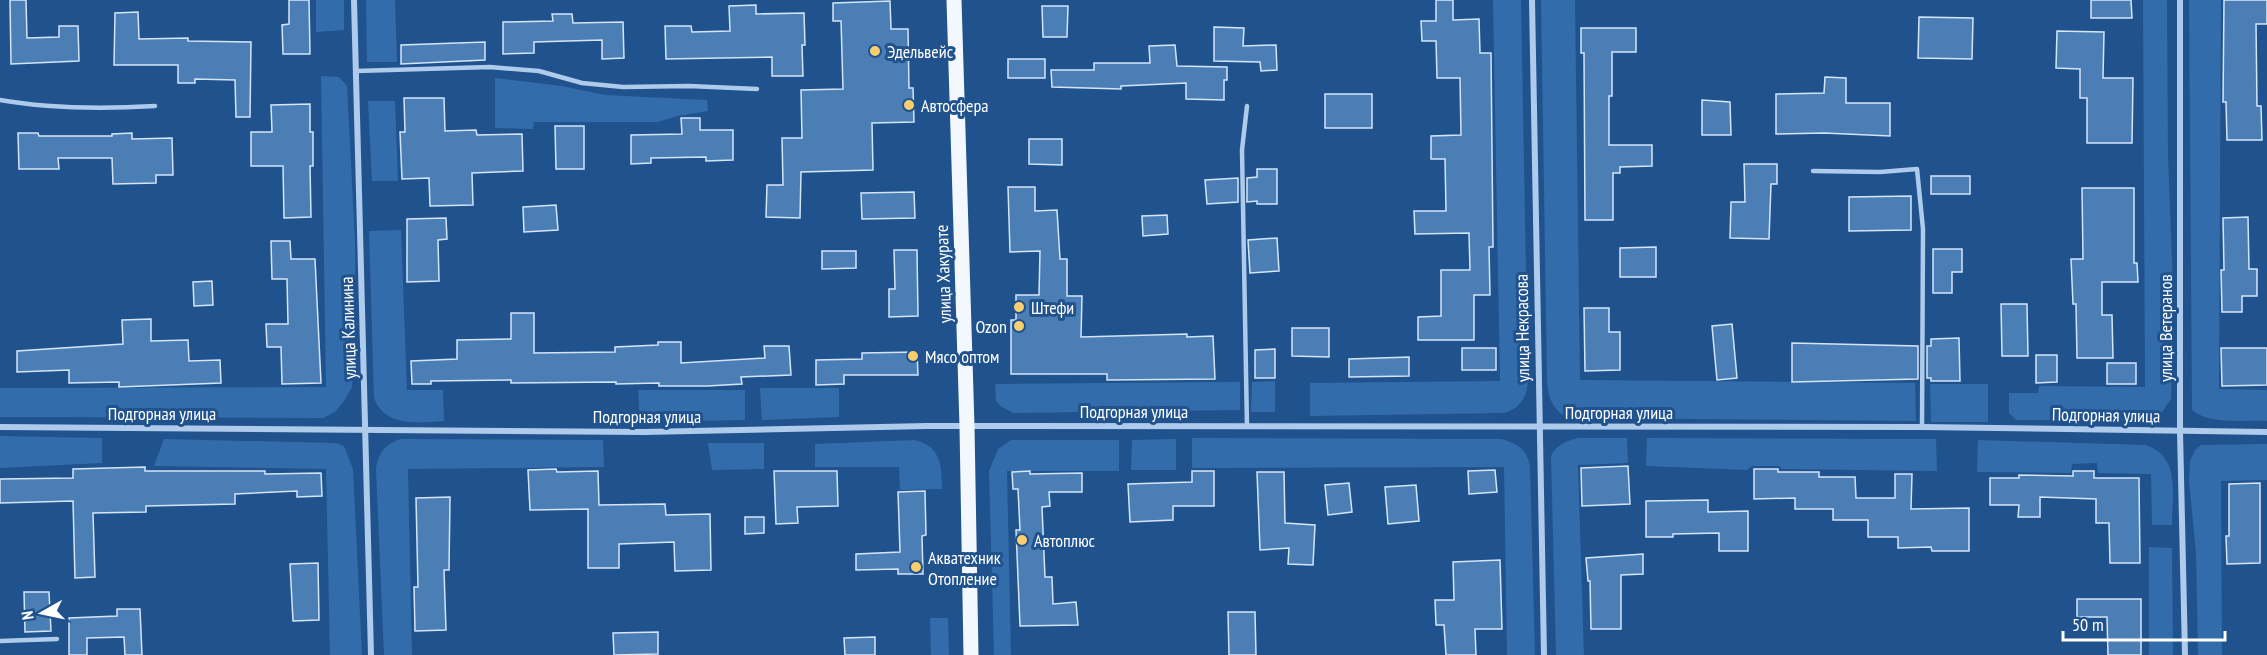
<svg xmlns="http://www.w3.org/2000/svg" width="2267" height="655" font-family="'PT Sans Narrow',sans-serif">
<style>
.green{fill:#336caa}
.building{fill:#4c7eb6;stroke:#d3e5f9;stroke-width:1.5}
.lines{fill:none;stroke-linecap:round;stroke-linejoin:round}
.lane{stroke:#aecbec;stroke-width:4.5}
.street{stroke:#aecbec;stroke-width:6}
.primary{stroke:#f3f8ff;stroke-width:15}
.poi-dot{fill:#f9ce6e;stroke:#20528d;stroke-width:2}
.labels{text-anchor:middle;dominant-baseline:central;stroke-width:6;stroke-linejoin:round;paint-order:stroke}
.poi-label{font-size:18px;fill:#fff;stroke:#20528d;text-anchor:start}
.street-label{font-size:18px;fill:#fff;stroke:#20528d}
</style>
<rect width="100%" height="100%" fill="#20528d"/>
<g class="green">
<path d="M316,0H344V30L316,32Z"/>
<path d="M366,0H395L397,62H367Z"/>
<path d="M1493,0H1521L1528,381C1527,398 1520,408 1504,413L1310,416V383L1500,381Z"/>
<path d="M1541,0H1575L1580,380L1915,383L1916,421L1566,418C1552,407 1548,398 1547,380Z"/>
<path d="M2143,0H2167L2168,155L2174,314L2171,399L2158,418L2150,421L2016,420L2009,413V393H2038L2039,386L2145,387Z"/>
<path d="M2189,0H2221L2219,389L2267,390V421C2247,420 2205,425 2192,409Z"/>
<path d="M321,76L339,77L347,86L355,241L356,337L353,370L352,387L344,401L335,412L323,418L0,417V388L326,387Z"/>
<path d="M495,78L562,86L605,95L707,100L708,111L677,116L658,122H534L533,129L495,128Z"/>
<path d="M368,101H395L398,181H372Z"/>
<path d="M401,230L407,390H443L444,421C418,423 384,427 374,398L369,231Z"/>
<path d="M1275,381V412H1251L1252,382Z"/>
<path d="M1240,382V410L1013,413L1002,407L996,401L995,384Z"/>
<path d="M1930,384H1988V422H1931Z"/>
<path d="M760,388H839V417L762,420Z"/>
<path d="M638,390H745V420L640,422Z"/>
<path d="M0,436L102,438V463L0,468Z"/>
<path d="M1192,438L1501,439C1518,444 1526,448 1530,466L1535,655H1507L1504,467L1192,468Z"/>
<path d="M1578,438H1627L1628,463L1578,465L1584,655H1556L1551,456C1556,445 1566,441 1578,438Z"/>
<path d="M1647,438L1936,439L1937,471L1782,469L1779,466H1752L1747,470L1646,466Z"/>
<path d="M164,439L336,443L344,446L353,469L362,655H330L326,469L154,466Z"/>
<path d="M401,439L603,440L604,467L408,469L412,655H384L376,469C378,453 385,444 401,439Z"/>
<path d="M1176,439V470H1131L1132,440Z"/>
<path d="M914,440C941,445 942,467 942,489L900,490L899,467H815V444Z"/>
<path d="M1011,440H1119V471H1007L1011,655H994L989,471L998,449Z"/>
<path d="M1978,440L2145,445C2181,456 2172,494 2172,525H2152L2151,474L2098,473L2097,463L2072,464L2071,473L1977,472Z"/>
<path d="M708,443H764V469L712,470Z"/>
<path d="M2267,444V480L2221,481L2222,655H2198L2196,553L2189,481L2190,461L2195,450L2201,445Z"/>
<path d="M2149,547L2172,548L2173,655H2149Z"/>
<path d="M930,618H948L949,655H931Z"/>
</g>
<g class="building">
<path d="M10,0H26L27,38L59,37V26H78L79,61L11,64Z"/>
<path d="M289,0H309L310,54H283L282,25L289,24Z"/>
<path d="M1436,0H1453V20L1479,19L1480,53H1491L1493,247H1489L1490,295H1474V340H1418V317L1441,316V270H1470L1469,233L1415,234L1414,211H1446L1445,159H1431V136L1461,135L1460,78H1437L1436,41H1422L1421,21H1436Z"/>
<path d="M2091,0H2131L2132,18H2091Z"/>
<path d="M2224,0H2267V24H2256L2257,106H2261L2262,140H2227L2226,102H2223Z"/>
<path d="M890,1L891,29H908L909,88H913L914,122L872,123L873,170L801,172L800,218L766,217L767,185H783L782,138H802L801,90L843,89L841,21H833V3Z"/>
<path d="M756,5V14L804,13L805,45H802L803,76H772V57L666,59L665,26H691L692,32L730,31L729,6Z"/>
<path d="M1042,6H1068L1067,37H1043Z"/>
<path d="M138,12L139,39L188,38V41L251,42L250,117H236L235,80L195,79V83H178V65H114L115,13Z"/>
<path d="M552,14H572L573,23L623,22L624,58L602,59V40L534,42V53L503,54V22L553,21Z"/>
<path d="M1919,17L1973,18L1972,59L1918,58Z"/>
<path d="M1214,27L1244,28L1243,46L1276,45L1277,70L1261,71L1260,62L1214,61Z"/>
<path d="M1581,28H1636V52H1612V96H1609V145H1652V166L1620,167V173H1613V220H1585L1584,53H1581Z"/>
<path d="M2057,31L2104,32L2103,78H2133L2132,143H2087V98H2080V69L2056,68Z"/>
<path d="M485,42V60L401,64V45Z"/>
<path d="M1175,45L1177,66L1227,67V80H1224V100L1186,99V83L1121,86V89L1052,87L1051,70H1094V63H1150L1149,46Z"/>
<rect x="1008" y="59" width="37" height="19"/>
<path d="M1825,77L1846,78V103H1890V136L1824,133L1776,134V94L1824,93Z"/>
<rect x="1325" y="94" width="47" height="34"/>
<path d="M404,98H444L445,131L476,130L477,135L522,134L523,171L472,173L473,205L430,206L429,178L402,179L400,132H405Z"/>
<path d="M1702,100L1730,102L1731,135H1702Z"/>
<path d="M310,104V132H313V166H310L311,217L284,218L283,166H251V132H272L271,105Z"/>
<path d="M681,118H700V130H733V160L706,161V157L651,158V163L631,164V135L682,134Z"/>
<path d="M555,126H584V169H556Z"/>
<path d="M18,133H38L39,136H112V134L132,133V139L172,138L173,175H156V183L113,184L112,158H58L59,169H19Z"/>
<path d="M1029,139H1062V165L1029,164Z"/>
<path d="M1744,164H1777V184H1771L1769,239L1730,238L1731,202H1745Z"/>
<path d="M1257,169H1277V204H1257V201L1247,202V178L1257,177Z"/>
<rect x="1931" y="176" width="39" height="18"/>
<path d="M1238,178V202L1207,204L1205,180Z"/>
<path d="M1008,187H1035V211L1057,210L1060,259H1067V296H1082L1081,337L1187,334V337L1213,336L1215,379L1107,380V374H1011V320H1016V295H1039L1040,251L1010,252Z"/>
<path d="M2082,188H2134V263H2137L2138,282H2102V315H2112L2113,358H2077L2076,304H2073L2071,259H2083Z"/>
<path d="M914,192L915,218L862,219L861,193Z"/>
<path d="M1911,196V230L1849,231V197Z"/>
<path d="M556,205L558,230L524,232L523,207Z"/>
<path d="M1167,215L1168,234L1143,236L1142,216Z"/>
<path d="M2248,217L2249,269H2257V296H2242V312H2222L2221,270H2224L2223,218Z"/>
<path d="M446,218L447,239L438,240L439,281L407,282V219Z"/>
<path d="M1277,238L1279,271L1250,273L1248,240Z"/>
<path d="M271,241H290L291,259H315L321,383L282,384L281,347H267L266,324H288L287,279H272Z"/>
<path d="M1656,247V277H1620V248Z"/>
<path d="M1933,249H1962V272H1952V293H1933Z"/>
<path d="M894,250H917L918,316L889,317V289H895Z"/>
<path d="M822,251H856V268L822,269Z"/>
<path d="M212,281L213,305L194,306L193,282Z"/>
<path d="M2001,304H2027L2028,356H2002Z"/>
<path d="M1584,308H1609V332H1620V370L1585,371Z"/>
<path d="M511,313H534V353L615,352V347L658,345V342H681V363L765,358L764,346H789L791,375L741,377L742,384L707,386H659V383L616,384V382L511,383V380L431,381V384H412L411,361L457,359V340L511,339Z"/>
<path d="M151,319V341L188,340L189,361L220,360L221,383L119,387V382L69,383V370L17,372V351L123,344L122,320Z"/>
<path d="M1732,324L1737,378L1717,380L1712,326Z"/>
<path d="M1292,328H1329V357L1292,356Z"/>
<path d="M1959,338L1960,381H1931V378H1927V346H1931V339Z"/>
<path d="M1792,343L1918,346V379L1792,382Z"/>
<rect x="1462" y="348" width="34" height="22"/>
<path d="M2221,348H2267V385L2222,386Z"/>
<path d="M1275,349V378H1255V350Z"/>
<path d="M917,352L918,375H844V384L816,385V360L862,359V353Z"/>
<path d="M2036,355H2057V382L2036,383Z"/>
<path d="M1409,357V376L1349,377V359Z"/>
<rect x="2107" y="363" width="29" height="21"/>
<path d="M1628,466L1630,504L1582,506L1581,468Z"/>
<path d="M145,467V471H265V474L321,473L322,496L297,497V491L235,494V504L146,506V512L93,513L95,577L75,578L73,501L0,503V479L73,478V469Z"/>
<path d="M556,469L557,472L598,471L599,505L665,504L666,515L710,514L711,570L675,571L674,542L619,544V568H588V509L530,510L528,470Z"/>
<path d="M1754,469H1778V472H1819V477H1855L1856,498H1895V474H1912L1911,509L1969,508V551H1932L1931,547L1898,548V537H1868V520H1833V509H1795V498L1754,499Z"/>
<path d="M1495,470L1497,492L1469,494L1468,471Z"/>
<path d="M774,471H837L838,506L797,507L798,523L776,524Z"/>
<path d="M1030,471V474L1082,473V492H1049L1050,506L1042,507L1045,577H1052L1053,604L1076,602L1078,625L1020,626L1016,530H1020L1018,489H1013L1012,472Z"/>
<path d="M1192,471H1214V506H1173V520L1130,522L1128,484L1192,482Z"/>
<path d="M2073,471H2094V478H2139L2140,563H2110L2109,523H2096V499L2040,497V517H2018L2019,505H1990V478H2019V475L2073,476Z"/>
<path d="M1257,472H1284L1285,523L1315,525L1313,565L1288,564L1289,548L1260,550Z"/>
<path d="M1349,483L1352,512L1328,515L1325,485Z"/>
<path d="M2260,483V563L2227,564L2226,536H2229V484Z"/>
<path d="M1416,485L1419,521L1388,524L1385,487Z"/>
<path d="M925,491L926,535L922,536L923,574H898V569L856,570V554L900,552L898,492Z"/>
<path d="M450,497L449,570H444L446,630L415,631L414,587H418L416,498Z"/>
<path d="M1708,500V512L1748,511V551H1719V533L1673,534V537H1646V501Z"/>
<path d="M745,517H764V533L745,534Z"/>
<path d="M1643,554V574L1621,575V629H1591L1590,581H1588L1586,558Z"/>
<path d="M1500,560L1502,629H1475L1476,655H1446L1444,625H1436L1435,600H1454L1453,562Z"/>
<path d="M318,563L319,620L293,621L290,564Z"/>
<path d="M24,592H49L51,631L25,632Z"/>
<path d="M2077,599H2141V655H2108L2107,617H2077Z"/>
<path d="M117,609H140L142,655H125L124,637L87,638V655H69V618L117,616Z"/>
<path d="M1228,612H1255L1256,655H1229Z"/>
<path d="M658,632V654L614,655L613,633Z"/>
<path d="M875,637V655H845L844,638Z"/>
</g>
<g class="lines">
<g class="lane">
<path d="M356,71L490,67L539,71L582,83L623,87L689,86L757,89"/>
<path d="M0,100C51,109 103,109 155,106"/>
<path d="M1247,106L1242,150L1247,427"/>
<path d="M1813,171L1880,172L1917,169L1923,229L1922,427"/>
<path d="M0,641L57,639"/>
</g>
<g class="street">
<path d="M354,0L371,655"/>
<path d="M1532,0L1544,655"/>
<path d="M2180,0V431L2185,655"/>
<path d="M0,427L644,432L927,426L1922,427L2267,432"/>
</g>
<path class="primary" d="M954,0L967,426L971,655"/>
</g>
<g class="poi-dot">
<circle cx="875" cy="51" r="6"/>
<circle cx="909" cy="105" r="6"/>
<circle cx="1019" cy="307" r="6"/>
<circle cx="1019" cy="326" r="6"/>
<circle cx="913" cy="356" r="6"/>
<circle cx="1022" cy="540" r="6"/>
<circle cx="916" cy="567" r="6"/>
</g>
<g class="labels">
<g class="poi-label">
<text x="887" y="51">Эдельвейс</text>
<text x="921" y="105">Автосфера</text>
<text x="1031" y="307">Штефи</text>
<text x="1007" y="326" text-anchor="end">Ozon</text>
<text x="925" y="356">Мясо оптом</text>
<text x="1034" y="540">Автоплюс</text>
<text x="928" y="557">Акватехник<tspan x="928" dy="21">Отопление</tspan></text>
</g>
<g class="street-label">
<text transform="translate(943 274) rotate(-92)">улица Хакурате</text>
<text transform="translate(348 328) rotate(-92)">улица Калинина</text>
<text transform="translate(1522 328) rotate(-91)">улица Некрасова</text>
<text transform="translate(2165 328) rotate(-90)">улица Ветеранов</text>
<text x="1134" y="411">Подгорная улица</text>
<text x="1619" y="412">Подгорная улица</text>
<text x="162" y="413">Подгорная улица</text>
<text transform="translate(2106 415) rotate(1)">Подгорная улица</text>
<text x="647" y="416">Подгорная улица</text>
</g>
</g>
<g transform="translate(42 613) rotate(261)" stroke="#20528d" stroke-width="4.5" paint-order="stroke">
<path d="M0-4.5L10 22L0 15L-10 22Z" fill="#ffffff"/>
<text y="-9" font-size="16" font-weight="bold" text-anchor="middle" fill="#ffffff">N</text>
</g>
<path d="M2063 631v9h162v-9" fill="none" stroke="#ffffff" stroke-width="3"/>
<text x="2072" y="631" font-size="18" fill="#ffffff" stroke="#20528d" stroke-width="4.5" paint-order="stroke">50 m</text>
</svg>
